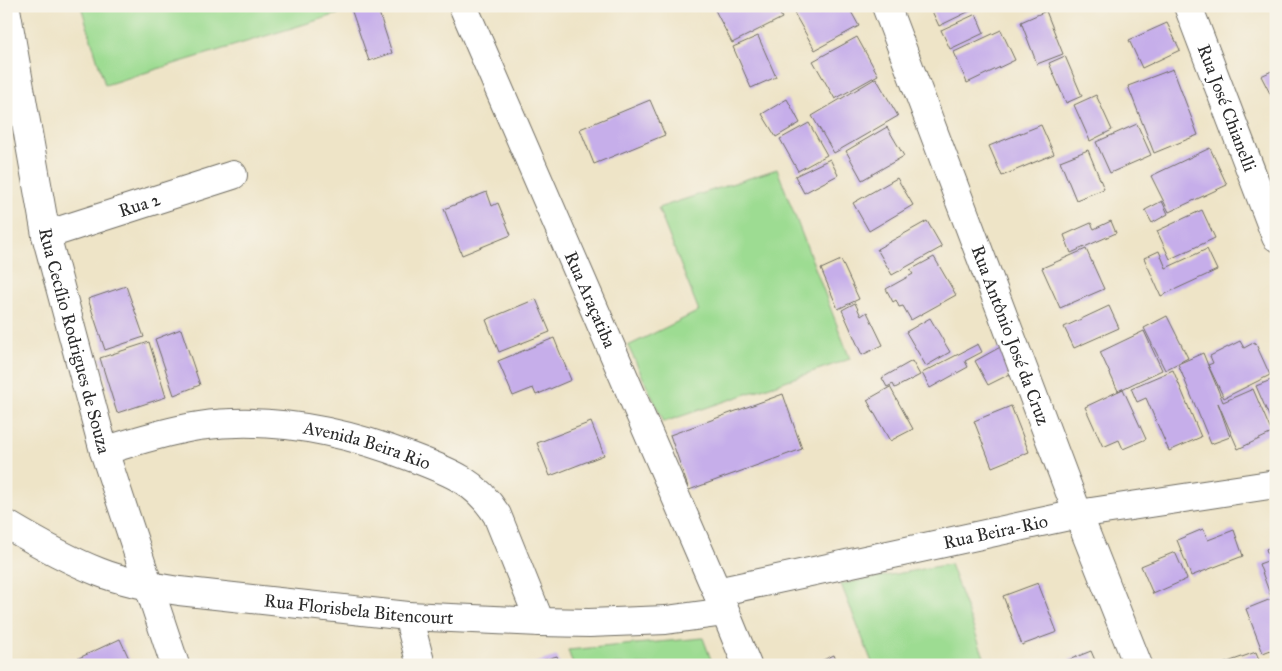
<svg xmlns="http://www.w3.org/2000/svg" width="1282" height="671" font-family="'IM FELL Great Primer',serif">
<style>
.green{fill:#9ddc92;stroke:#64845e}
.building{fill:#c6aeea}
.lines{fill:none;stroke-linecap:round;stroke-linejoin:round}
.street-casing{stroke:#6f6c62;stroke-width:30}
.street{stroke:#fff;stroke-width:28}
.labels{text-anchor:middle;dominant-baseline:central;stroke-width:4.5;stroke-linejoin:round;paint-order:stroke}
.street-label{font-size:18px;fill:#2b2b2b;stroke:#f7f3e8}
</style>
<rect width="100%" height="100%" fill="#f7f3e8"/>
<filter id="ink" filterUnits="userSpaceOnUse"><feTurbulence type="fractalNoise" baseFrequency=".02" numOctaves="2"/><feDisplacementMap in="SourceGraphic" scale="10" xChannelSelector="R" yChannelSelector="G"/><feConvolveMatrix kernelMatrix="1 2 1 2 8 2 1 2 1" color-interpolation-filters="sRGB"/></filter>
<filter id="wash" filterUnits="userSpaceOnUse"><feTurbulence type="fractalNoise" baseFrequency=".0096" numOctaves="4" result="noise"/><feDisplacementMap in="SourceGraphic" scale="20" xChannelSelector="R" yChannelSelector="G"/><feGaussianBlur stdDeviation="1.12" result="paint"/><feColorMatrix in="noise" values="0 0 0 0 0 0 0 0 0 0 0 0 0 0 0 0 0 1.4 0 .05"/><feComposite in="paint" operator="in"/></filter>
<g filter="url(#wash)">
<rect width="100%" height="100%" fill="#eee4c7"/>
<g class="green">
<path d="M81,6H335L338,14L105,85Z"/>
<path d="M777,169L850,359L664,422L628,346L699,311L658,208Z"/>
<path d="M950,564L987,665H873L841,584Z"/>
<path d="M703,638L713,665H573L568,650Z"/>
</g>
<g id="blocks">
<g class="building">
<path d="M350,6H377L392,53L369,61Z"/>
<path d="M713,6H759L761,10L769,6H776L782,18L732,43Z"/>
<path d="M806,6H848L859,26L815,50L794,13Z"/>
<path d="M932,6H975L976,8L939,26L930,7Z"/>
<path d="M1046,11L1063,54L1037,64L1021,22Z"/>
<path d="M976,14L984,33L950,49L941,30Z"/>
<path d="M1167,23L1180,50L1142,68L1129,40Z"/>
<path d="M1001,30L1015,60L967,83L954,52Z"/>
<path d="M758,36L776,77L751,88L733,47Z"/>
<path d="M857,37L878,75L835,99L813,61Z"/>
<path d="M1065,56L1082,96L1066,103L1049,63Z"/>
<path d="M1173,69L1198,135L1154,153L1128,86Z"/>
<path d="M1276,69V105L1261,76Z"/>
<path d="M876,78L898,116L834,153L812,116Z"/>
<path d="M1096,95L1112,130L1090,141L1074,105Z"/>
<path d="M787,99L800,123L776,137L762,114Z"/>
<path d="M650,100L665,135L594,164L580,129Z"/>
<path d="M809,123L827,155L798,171L780,139Z"/>
<path d="M1137,124L1151,155L1110,173L1096,142Z"/>
<path d="M1041,125L1054,154L1002,176L989,146Z"/>
<path d="M887,127L904,156L862,180L846,151Z"/>
<path d="M1210,148L1227,185L1169,212L1151,176Z"/>
<path d="M1088,150L1104,189L1076,200L1060,161Z"/>
<path d="M830,159L838,175L804,193L795,176Z"/>
<path d="M897,178L913,205L869,231L853,203Z"/>
<path d="M487,192L492,206L498,203L511,235L462,255L444,209Z"/>
<path d="M1162,201L1168,214L1152,223L1145,210Z"/>
<path d="M1202,210L1215,238L1170,259L1157,231Z"/>
<path d="M927,221L942,247L892,275L877,249Z"/>
<path d="M1111,221L1116,233L1071,253L1064,235L1091,223L1094,229Z"/>
<path d="M1086,249L1104,289L1060,308L1042,268Z"/>
<path d="M1207,249L1217,270L1161,296L1144,258L1159,251L1166,268Z"/>
<path d="M934,257L956,295L911,320L903,306L899,307L896,300L893,302L886,289L913,274L910,270Z"/>
<path d="M841,260L859,299L838,309L821,269Z"/>
<path d="M126,286L144,337L105,350L88,299Z"/>
<path d="M536,299L550,332L499,352L486,320Z"/>
<path d="M855,303L861,316L867,312L883,345L862,355L842,310Z"/>
<path d="M1109,306L1119,328L1074,348L1064,327Z"/>
<path d="M1167,316L1188,358L1165,370L1144,328Z"/>
<path d="M930,318L950,352L926,366L906,332Z"/>
<path d="M181,329L200,385L174,395L155,339Z"/>
<path d="M1144,331L1162,370L1118,391L1100,352Z"/>
<path d="M554,338L571,380L536,395L533,388L513,396L498,361Z"/>
<path d="M1240,341L1244,348L1255,342L1270,375L1224,398L1208,365L1213,363L1210,356Z"/>
<path d="M149,342L166,397L117,413L100,358Z"/>
<path d="M978,344L982,352L965,361L968,367L930,388L922,373Z"/>
<path d="M1004,345L1018,370L988,385L975,361Z"/>
<path d="M1203,353L1223,402L1253,389L1272,433L1238,449L1218,403L1230,437L1211,444L1178,364Z"/>
<path d="M912,361L920,375L895,388L893,384L887,387L882,378Z"/>
<path d="M1173,370L1201,437L1169,451L1146,398L1137,402L1131,388Z"/>
<path d="M1276,378V421L1272,423L1256,386Z"/>
<path d="M890,387L913,429L890,441L867,400Z"/>
<path d="M1123,389L1146,439L1123,449L1119,440L1103,447L1085,407Z"/>
<path d="M783,394L802,449L689,490L670,435Z"/>
<path d="M1011,406L1029,452L992,467L974,421Z"/>
<path d="M591,422L604,455L550,476L537,443Z"/>
<path d="M1203,529L1208,540L1234,530L1243,556L1191,576L1177,540Z"/>
<path d="M1276,545V595L1271,597L1259,564L1270,560L1266,549Z"/>
<path d="M1175,552L1187,579L1153,594L1141,566Z"/>
<path d="M1038,583L1057,632L1022,645L1003,596Z"/>
<path d="M1276,597V648L1263,653L1246,609Z"/>
<path d="M120,639L132,665H69L68,663Z"/>
<path d="M1091,651L1097,665H1056Z"/>
<path d="M1256,652L1261,665H1222V664Z"/>
<path d="M834,655L838,665H812Z"/>
<path d="M557,656L560,665H531V664Z"/>
</g>
</g>
</g>
<g filter="url(#ink)">
<use href="#blocks" fill-opacity="0" stroke="#6f6c62" stroke-width="1"/>
<g class="lines">
<g class="street-casing">
<g id="street">
<path id="s1" d="M463,6L717,592L747,665"/>
<path id="s2" d="M886,6L1078,514L1138,665"/>
<path id="s3" d="M1188,6L1276,237"/>
<path id="s4" d="M6,9L46,235L104,451L175,665"/>
<path id="s5" d="M46,235L233,175"/>
<path id="s6" d="M104,451C135,441 167,431 199,426C271,416 344,431 411,457C448,471 475,480 497,515L540,622"/>
<path id="s7" d="M6,524C36,542 66,559 99,572C124,582 152,587 179,591L408,616L540,622L589,623L666,620L725,612"/>
<path id="s8" d="M717,592L1078,514L1276,484"/>
<path d="M408,616L421,665"/>
</g>
</g>
<use href="#street" class="street"/>
</g>
</g>
<g class="labels">
<g class="street-label">
<text stroke="none"><textPath href="#s3" startOffset="109">Rua José Chianelli</textPath></text>
<text stroke="none"><textPath href="#s5" startOffset="98">Rua 2</textPath></text>
<text stroke="none"><textPath href="#s1" startOffset="320">Rua Araçatiba</textPath></text>
<text stroke="none"><textPath href="#s2" startOffset="352">Rua Antônio José da Cruz</textPath></text>
<text stroke="none"><textPath href="#s4" startOffset="339">Rua Cecílio Rodrigues de Souza</textPath></text>
<text stroke="none"><textPath href="#s6" startOffset="269">Avenida Beira Rio</textPath></text>
<text stroke="none"><textPath href="#s8" startOffset="285">Rua Beira-Rio</textPath></text>
<text stroke="none"><textPath href="#s7" startOffset="368">Rua Florisbela Bitencourt</textPath></text>
</g>
</g>
<rect width="1282" height="671" fill="none" stroke="#f7f3e8" stroke-width="25"/>
</svg>
